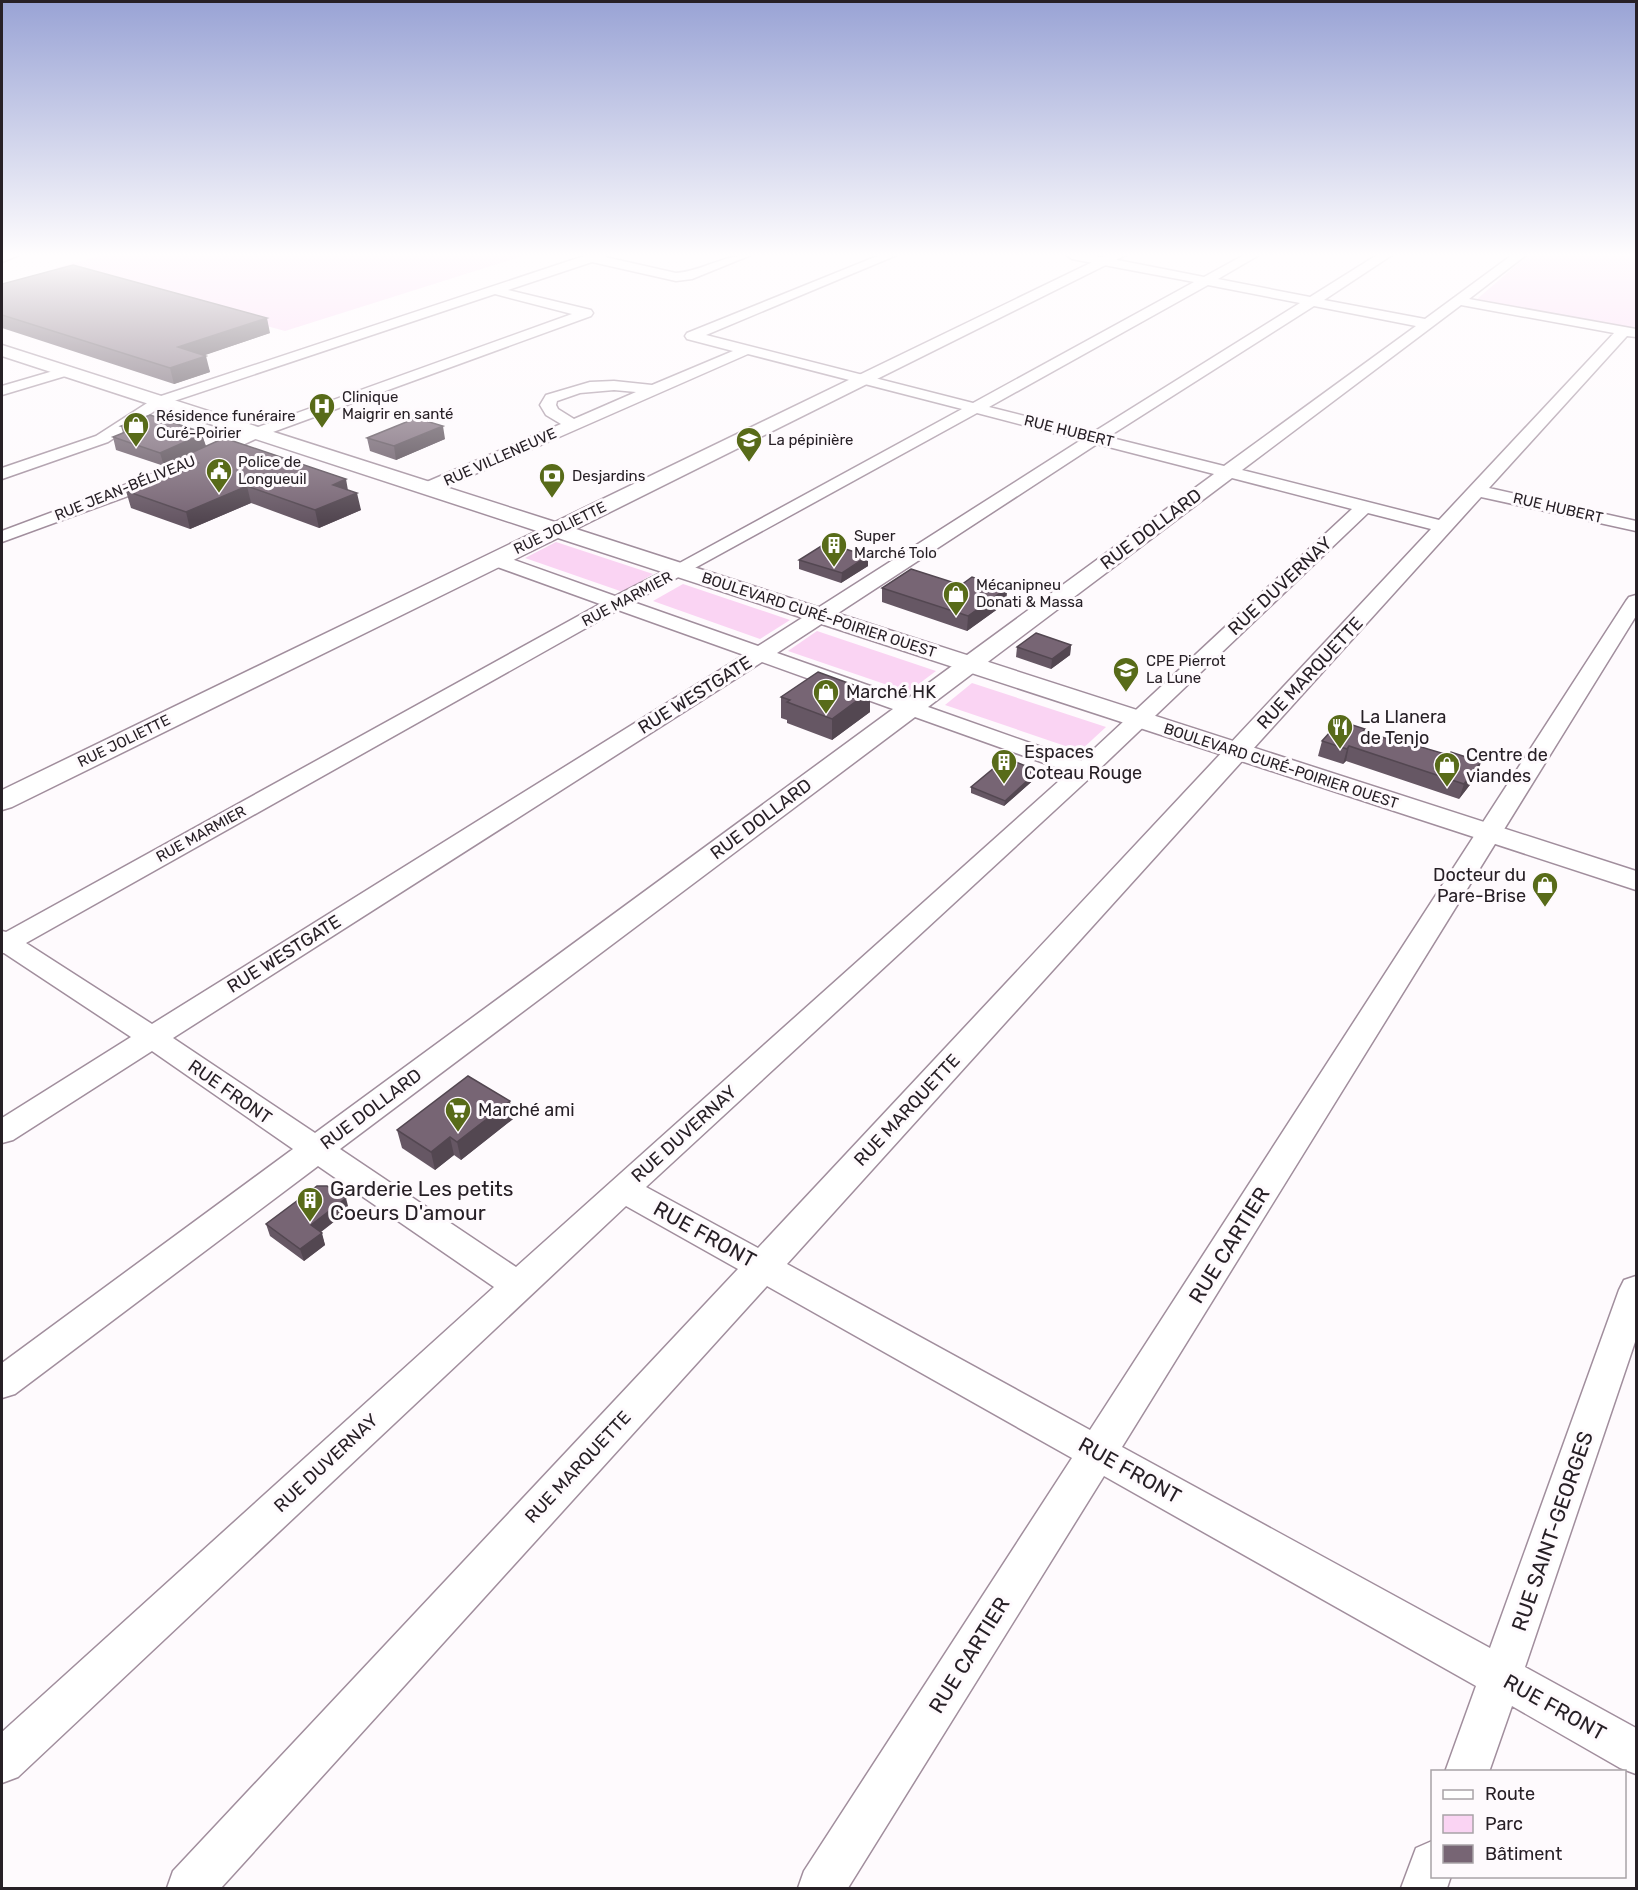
<svg xmlns="http://www.w3.org/2000/svg" width="1638" height="1890" font-family="Rubik,sans-serif">
<style>
.green{fill:#fad4f3}
.lines{fill:none;stroke-linecap:round;stroke-linejoin:round}
.street-casing{stroke:#a18e9d;stroke-width:3}
.secondary-casing{stroke:#a18e9d;stroke-width:3}
.street{fill:#fff;fill-rule:evenodd}
.secondary{fill:#fff;fill-rule:evenodd}
.wall{fill:#665764}
.shaded-wall{fill:#534751}
.building{fill:#776574;stroke:#534751;stroke-width:1.5}
.labels{text-anchor:middle;dominant-baseline:central;stroke-width:6;stroke-linejoin:round;paint-order:stroke}
.far-poi-label{font-size:15px;fill:#272026;stroke:#fefafd;text-anchor:start}
.far-street-label{font-size:15px;fill:#272026;stroke:#fefafd}
.street-label{font-size:18px;fill:#272026;stroke:#fefafd}
.poi-label{font-size:18px;fill:#272026;stroke:#fefafd;text-anchor:start}
.near-poi-label{font-size:21px;fill:#272026;stroke:#fefafd;text-anchor:start}
.near-street-label{font-size:21px;fill:#272026;stroke:#fefafd}
</style>
<rect width="100%" height="100%" fill="#fefafd"/>
<g class="green">
<path d="M103,255H526L285,331L55,268Z"/>
<path d="M1528,255H1636V329L1476,300Z"/>
<path d="M556,542L653,574L623,592L525,558Z"/>
<path d="M683,584L790,620L760,639L653,601Z"/>
<path d="M817,631L936,671L908,692L788,651Z"/>
<path d="M972,683L1106,727L1080,751L945,705Z"/>
</g>
<g class="lines">
<g class="street-casing">
<g id="street">
<path d="M2,255H19L2,262Z"/>
<path d="M587,255H606L605,257L676,273C703,271 722,255 751,255L692,279L676,281L592,262L508,290L591,310L593,313L591,316L262,436L150,488L2,542V531L138,480L250,430L572,314L495,294L165,404L108,442L2,479V468L96,436L155,398Z"/>
<path d="M880,255H897L706,335L973,403L1194,282L1072,259L1066,255H1092L1204,277L1244,255H1259L1218,279L1310,297L1377,255H1392L1324,300L1425,319L1512,255H1526L1469,299L1636,329V337L1627,336L1489,488L1636,521V531L1481,497L787,1264L1090,1430L1626,601L1629,597L1636,595V616L1122,1447L1490,1648L1619,1290L1624,1280L1636,1276V1339L1525,1667L1636,1728V1774L1620,1768L1512,1706L1489,1772H1445L1476,1686L1104,1476L848,1888H798L804,1871L1072,1458L767,1286L221,1888H167L173,1871L738,1269L626,1206L18,1777L2,1783V1732L494,1287L318,1166L15,1394L2,1398V1363L293,1149L152,1051L13,1140L2,1143V1118L131,1037L4,953H2V931L6,932L600,604L489,564L487,560L489,556H503L615,596L674,566L962,409L748,354L434,492H422L419,488L422,484L561,424L546,415L540,405L546,395L590,382L614,381L652,385L733,351L687,339L685,336L687,333ZM1208,285L1300,303L1092,433L989,407ZM1461,305L1614,333L1439,520L1242,470ZM1314,306L1416,326L1224,466L1108,437ZM614,390L636,392L574,419L558,409L556,405L557,401L580,393ZM977,413L1081,440L758,646L633,602ZM1097,444L1214,474L907,699L777,653ZM1232,478L1352,509L1081,761L928,707ZM1368,513L1431,529L758,1248L646,1187L1093,775ZM618,610L744,655L152,1024L26,943ZM762,662L893,709L315,1133L173,1038ZM915,717L1069,772L516,1267L340,1149Z"/>
<path d="M67,367L72,368L74,371L72,374L2,395V386Z"/>
<path d="M1432,1841V1876H1451L1447,1888H1401L1416,1848Z"/>
</g>
</g>
<g class="secondary-casing">
<path id="secondary" d="M1107,255H1126L576,529L1636,871V890L558,538L12,807L2,810V790L537,531L2,356V345L555,522Z"/>
</g>
<use href="#street" class="street"/>
<use href="#secondary" class="secondary"/>
</g>
<g class="wall">
<path d="M2,284L270,333L204,355L210,372L174,384L2,328Z"/>
<path d="M121,426L201,432L206,446L348,490L361,510L319,528L251,503L190,529L131,508L126,491L184,468L182,458L164,466L116,450L113,437L123,433Z"/>
<path d="M367,438L445,439L396,460L370,451Z"/>
<path d="M799,560L868,566L841,583L799,569Z"/>
<path d="M961,585L1007,588L1006,603L967,631L882,602V588Z"/>
<path d="M1071,645L1070,655L1051,669L1016,657L1017,647Z"/>
<path d="M870,691V712L832,740L787,723V720L781,718V697Z"/>
<path d="M1365,729L1364,732L1476,777L1459,799L1346,761L1343,764L1318,756L1322,741Z"/>
<path d="M1038,771V776L1004,806L971,793V787Z"/>
<path d="M513,1119L461,1160L454,1155L435,1170L402,1148L397,1130Z"/>
<path d="M349,1210L321,1232L325,1245L304,1261L270,1236L266,1224Z"/>
</g>
<g class="shaded-wall">
<path d="M267,318L270,333L182,363L178,347Z"/>
<path d="M206,356L210,372L174,384L170,368Z"/>
<path d="M443,426L445,439L396,460L394,446Z"/>
<path d="M201,432L206,447L164,466L160,453Z"/>
<path d="M346,479L349,496L357,493L361,510L319,528L315,510L333,485Z"/>
<path d="M247,486L251,503L190,529L186,512Z"/>
<path d="M868,556V566L841,583L842,573Z"/>
<path d="M1007,588L1006,603L967,631L968,616Z"/>
<path d="M1071,645L1070,655L1051,669L1052,659Z"/>
<path d="M870,691V712L832,740V719Z"/>
<path d="M1349,746L1346,761L1343,764L1347,749Z"/>
<path d="M1481,762L1476,777L1459,799L1464,784Z"/>
<path d="M1038,771V776L1004,806L1005,801Z"/>
<path d="M510,1101L513,1119L461,1160L457,1142Z"/>
<path d="M450,1137L454,1155L435,1170L431,1152Z"/>
<path d="M346,1198L349,1210L314,1237L311,1225Z"/>
<path d="M322,1233L325,1245L304,1261L300,1249Z"/>
</g>
<g class="building">
<path d="M73,265L267,318L178,347L206,356L170,368L2,315V284Z"/>
<path d="M150,415L201,432L199,433L203,434L160,453L113,437L133,429L121,426Z"/>
<path d="M416,418L443,426L394,446L367,438Z"/>
<path d="M224,438L346,479L333,485L357,493L315,510L247,486L186,512L126,491L198,463L182,457Z"/>
<path d="M826,543L868,556L842,573L799,560Z"/>
<path d="M911,569L961,585L972,577L1007,588L968,616L882,588Z"/>
<path d="M1036,633L1071,645L1052,659L1017,647Z"/>
<path d="M818,672L870,691L832,719L787,702L790,700L781,697Z"/>
<path d="M1340,721L1365,729L1363,731L1416,748L1418,746L1448,755L1451,752L1481,762L1464,784L1349,746L1347,749L1322,741Z"/>
<path d="M1006,758L1038,771L1005,801L971,787Z"/>
<path d="M468,1076L510,1101L457,1142L450,1137L431,1152L397,1130Z"/>
<path d="M317,1186H327L346,1198L311,1225L322,1233L300,1249L266,1224Z"/>
</g>
<linearGradient id="sky" x2="0" y2="1"><stop stop-color="#99a3d5"/><stop offset="0.49" stop-color="#fffdfe"/><stop offset="1" stop-color="#fffdfe" stop-opacity="0"/></linearGradient>
<rect width="1638" height="520" fill="url(#sky)"/>
<defs>
<g id="hospital-pin" transform="scale(1.35)"><path d="M0 17L-7.5 6A9.5 9.5 0 1 1 7.5 6Z" fill="#586b19" stroke="#fefafd"/><path d="M-5-5h3v3.5h4V-5h3V5h-3V1.5h-4V5h-3Z" fill="#fff"/></g>
<g id="shop-pin" transform="scale(1.35)"><path d="M0 17L-7.5 6A9.5 9.5 0 1 1 7.5 6Z" fill="#586b19" stroke="#fefafd"/><path d="M-5-2.5h2.3a2.7 3.5 0 0 1 5.4 0H5L5.5 6h-11ZM-1.5-2.5h3a1.5 2.3 0 0 0-3 0Z" fill="#fff"/></g>
<g id="school-pin" transform="scale(1.35)"><path d="M0 17L-7.5 6A9.5 9.5 0 1 1 7.5 6Z" fill="#586b19" stroke="#fefafd"/><path d="M0-5L7-2L0 1L-7-2ZM-4 1L0 2.5L4 1V4Q0 6-4 4Z" fill="#fff"/></g>
<g id="civic-pin" transform="scale(1.35)"><path d="M0 17L-7.5 6A9.5 9.5 0 1 1 7.5 6Z" fill="#586b19" stroke="#fefafd"/><path d="M-.6-6.5H3V-4.5H.6V-3L4-1V1h2V6H-6V1h2V-1L-.6-3ZM-1.2 2.5V6h2.4V2.5Z" fill="#fff"/></g>
<g id="bank-pin" transform="scale(1.35)"><path d="M0 17L-7.5 6A9.5 9.5 0 1 1 7.5 6Z" fill="#586b19" stroke="#fefafd"/><path d="M-6-4H6V4H-6ZM0-2.3a2.3 2.3 0 1 0 0 4.6a2.3 2.3 0 1 0 0-4.6Z" fill="#fff"/></g>
<g id="building-pin" transform="scale(1.35)"><path d="M0 17L-7.5 6A9.5 9.5 0 1 1 7.5 6Z" fill="#586b19" stroke="#fefafd"/><path d="M-4-6H4V6H1V3H-1V6H-4ZM-2.5-4.3h1.7v1.8h-1.7ZM.8-4.3h1.7v1.8H.8ZM-2.5-1h1.7V.8h-1.7ZM.8-1h1.7V.8H.8Z" fill="#fff"/></g>
<g id="restaurant-pin" transform="scale(1.35)"><path d="M0 17L-7.5 6A9.5 9.5 0 1 1 7.5 6Z" fill="#586b19" stroke="#fefafd"/><path d="M-5-6h1v4h1v-4h1v4h1v-4h1v5L-1.5 .5V6h-2V.5L-5-1ZM5-6V6H3V1.5H1.5Q1.5-4 5-6Z" fill="#fff"/></g>
<g id="supermarket-pin" transform="scale(1.35)"><path d="M0 17L-7.5 6A9.5 9.5 0 1 1 7.5 6Z" fill="#586b19" stroke="#fefafd"/><path d="M-6-5.5h2.5l.6 2H6L4.5 2H-2.5L-4.4-4H-6ZM-1.5 3.2a1.3 1.3 0 1 0 .1 0ZM3 3.2a1.3 1.3 0 1 0 .1 0Z" fill="#fff"/></g>
</defs>
<g fill-rule="evenodd">
<use href="#hospital-pin" x="322" y="406"/>
<use href="#shop-pin" x="136" y="425"/>
<use href="#school-pin" x="749" y="440"/>
<use href="#civic-pin" x="219" y="471"/>
<use href="#bank-pin" x="552" y="476"/>
<use href="#building-pin" x="834" y="545"/>
<use href="#shop-pin" x="956" y="594"/>
<use href="#school-pin" x="1126" y="670"/>
<use href="#shop-pin" x="826" y="692"/>
<use href="#restaurant-pin" x="1340" y="727"/>
<use href="#building-pin" x="1004" y="762"/>
<use href="#shop-pin" x="1447" y="765"/>
<use href="#shop-pin" x="1545" y="885"/>
<use href="#supermarket-pin" x="458" y="1110"/>
<use href="#building-pin" x="310" y="1200"/>
</g>
<g class="labels">
<g class="far-poi-label">
<text x="342" y="397">Clinique<tspan x="342" dy="17">Maigrir en santé</tspan></text>
<text x="156" y="416">Résidence funéraire<tspan x="156" dy="17">Curé-Poirier</tspan></text>
<text x="768" y="440">La pépinière</text>
<text x="238" y="462">Police de<tspan x="238" dy="17">Longueuil</tspan></text>
<text x="572" y="476">Desjardins</text>
<text x="854" y="536">Super<tspan x="854" dy="17">Marché Tolo</tspan></text>
<text x="976" y="585">Mécanipneu<tspan x="976" dy="17">Donati &amp; Massa</tspan></text>
<text x="1146" y="661">CPE Pierrot<tspan x="1146" dy="17">La Lune</tspan></text>
</g>
<g class="far-street-label">
<text transform="translate(1069 431) rotate(14)">RUE HUBERT</text>
<text transform="translate(500 457) rotate(-24)">RUE VILLENEUVE</text>
<text transform="translate(125 488) rotate(-22)">RUE JEAN-BÉLIVEAU</text>
<text transform="translate(1558 508) rotate(13)">RUE HUBERT</text>
<text transform="translate(560 528) rotate(-26)">RUE JOLIETTE</text>
<text transform="translate(627 599) rotate(-28)">RUE MARMIER</text>
<text transform="translate(819 615) rotate(18)">BOULEVARD CURÉ-POIRIER OUEST</text>
<text transform="translate(124 741) rotate(-26)">RUE JOLIETTE</text>
<text transform="translate(1281 766) rotate(18)">BOULEVARD CURÉ-POIRIER OUEST</text>
<text transform="translate(201 834) rotate(-29)">RUE MARMIER</text>
</g>
<g class="street-label">
<text transform="translate(1151 529) rotate(-37)">RUE DOLLARD</text>
<text transform="translate(1280 586) rotate(-43)">RUE DUVERNAY</text>
<text transform="translate(1310 673) rotate(-47)">RUE MARQUETTE</text>
<text transform="translate(695 695) rotate(-32)">RUE WESTGATE</text>
<text transform="translate(761 819) rotate(-37)">RUE DOLLARD</text>
<text transform="translate(284 954) rotate(-32)">RUE WESTGATE</text>
<text transform="translate(230 1092) rotate(35)">RUE FRONT</text>
<text transform="translate(371 1109) rotate(-37)">RUE DOLLARD</text>
<text transform="translate(907 1110) rotate(-47)">RUE MARQUETTE</text>
<text transform="translate(684 1134) rotate(-42)">RUE DUVERNAY</text>
<text transform="translate(326 1463) rotate(-43)">RUE DUVERNAY</text>
<text transform="translate(578 1467) rotate(-47)">RUE MARQUETTE</text>
</g>
<g class="poi-label">
<text x="846" y="692">Marché HK</text>
<text x="1360" y="717">La Llanera<tspan x="1360" dy="21">de Tenjo</tspan></text>
<text x="1024" y="752">Espaces<tspan x="1024" dy="21">Coteau Rouge</tspan></text>
<text x="1466" y="755">Centre de<tspan x="1466" dy="21">viandes</tspan></text>
<text x="1526" y="875" text-anchor="end">Docteur du<tspan x="1526" dy="21">Pare-Brise</tspan></text>
<text x="478" y="1110">Marché ami</text>
</g>
<g class="near-poi-label">
<text x="330" y="1188">Garderie Les petits<tspan x="330" dy="24">Coeurs D'amour</tspan></text>
</g>
<g class="near-street-label">
<text transform="translate(705 1234) rotate(29)">RUE FRONT</text>
<text transform="translate(1229 1245) rotate(-58)">RUE CARTIER</text>
<text transform="translate(1130 1470) rotate(29)">RUE FRONT</text>
<text transform="translate(1552 1531) rotate(-71)">RUE SAINT-GEORGES</text>
<text transform="translate(969 1655) rotate(-58)">RUE CARTIER</text>
<text transform="translate(1555 1707) rotate(29)">RUE FRONT</text>
</g>
</g>
<rect width="1638" height="1890" fill="none" stroke="#272026" stroke-width="6"/>
<rect x="1431" y="1770" width="195" height="108" fill="#fefafd" stroke="#a8a3a7" stroke-width="1.5"/>
<rect x="1443" y="1790" width="30" height="9" fill="#ffffff" stroke="#a8a3a7" stroke-width="1.5"/>
<text x="1485" y="1800" font-size="18" fill="#272026">Route</text>
<rect x="1443" y="1815" width="30" height="18" fill="#fad4f3" stroke="#a8a3a7" stroke-width="1.5"/>
<text x="1485" y="1830" font-size="18" fill="#272026">Parc</text>
<rect x="1443" y="1845" width="30" height="18" fill="#776574" stroke="#a8a3a7" stroke-width="1.5"/>
<text x="1485" y="1860" font-size="18" fill="#272026">Bâtiment</text>
</svg>
